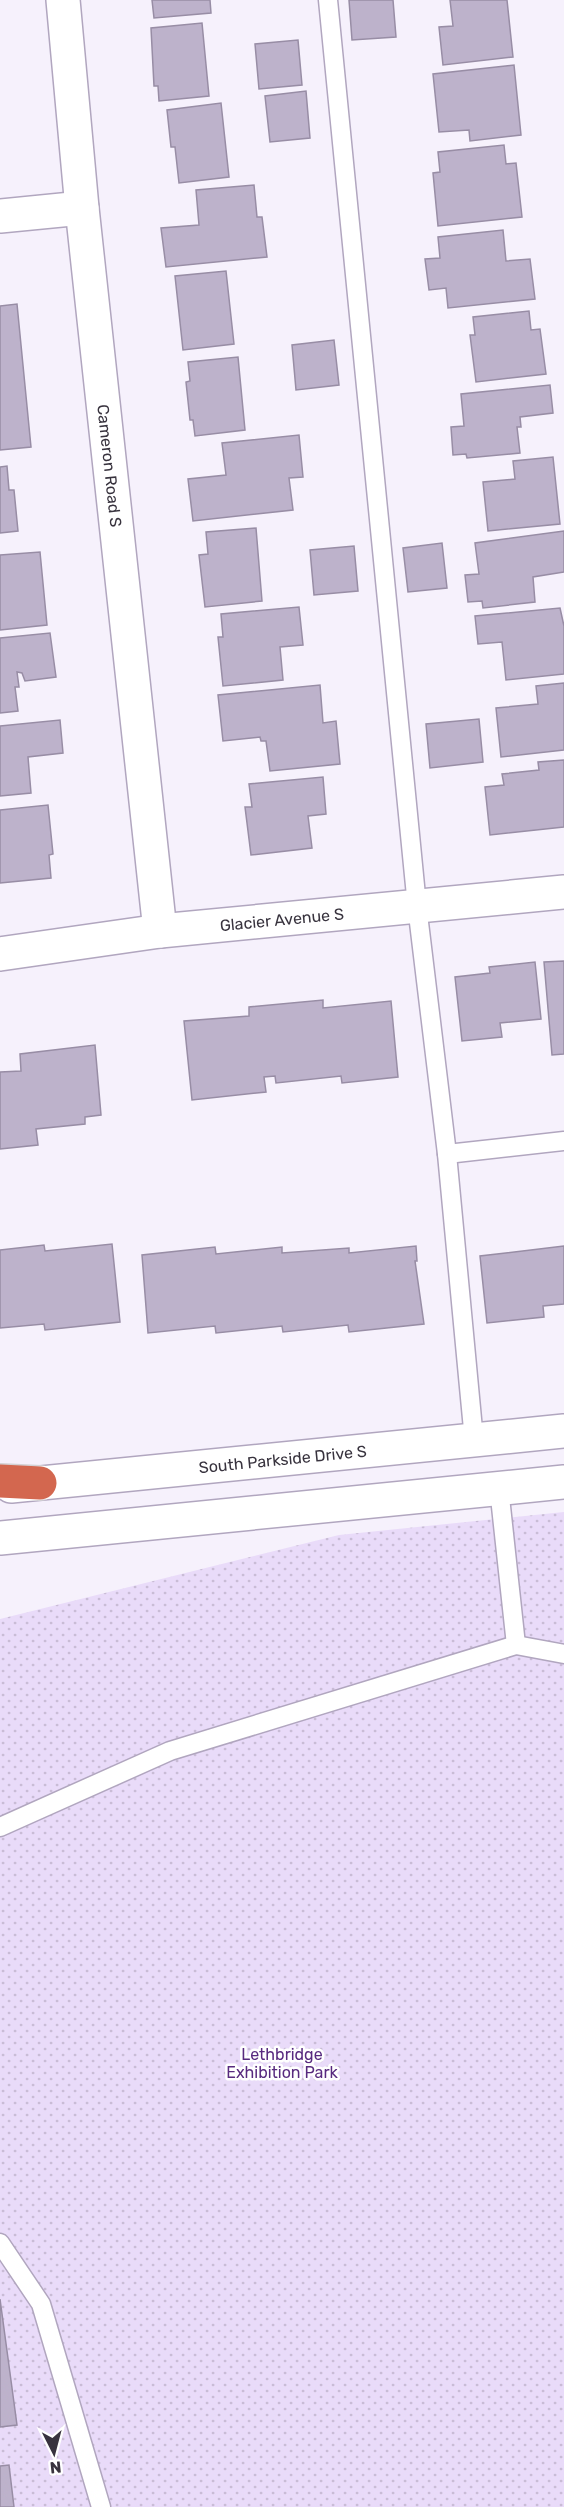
<svg xmlns="http://www.w3.org/2000/svg" width="564" height="2507" font-family="Rubik,sans-serif">
<style>
.grass{fill:url(#grass-dots)}
.building{fill:#bdb2cb;stroke:#988da5;stroke-width:1.5}
.lines{fill:none;stroke-linecap:round;stroke-linejoin:round}
.lane-casing{stroke:#b1a6bf;stroke-width:21}
.street-casing{stroke:#b1a6bf;stroke-width:36}
.secondary-casing{stroke:#b1a6bf;stroke-width:36}
.highway-casing{stroke:#d3d2d5;stroke-width:36}
.lane{stroke:#fff;stroke-width:18}
.street{stroke:#fff;stroke-width:33}
.secondary{stroke:#fff;stroke-width:33}
.highway{stroke:#d3674f;stroke-width:33}
.labels{text-anchor:middle;dominant-baseline:central;stroke-width:5;stroke-linejoin:round;paint-order:stroke}
.street-label{font-size:16px;fill:#38333e;stroke:#fff}
.park-label{font-size:16px;fill:#582a7f;stroke:#fff}
</style>
<defs>
<pattern id="grass-dots" width="8" height="8" patternUnits="userSpaceOnUse" patternTransform="scale(1.5)"><rect width="8" height="8" fill="#e9dbf9"/><path d="M2 2h.1M6 6h.1" fill="none" stroke="#c9bcd6" stroke-width="1.8" stroke-linecap="round"/></pattern>
</defs>
<rect width="100%" height="100%" fill="#f6f1fc"/>
<path class="grass" d="M564,1512V2507H0V1619L339,1535Z"/>
<g class="building">
<path d="M152,0H210L211,13L154,18Z"/>
<path d="M349,0H393L396,37L352,40Z"/>
<path d="M450,0H507L513,57L443,65L439,27L453,26Z"/>
<path d="M202,23L209,96L159,101L158,86H154L151,28Z"/>
<path d="M298,40L302,85L259,89L255,44Z"/>
<path d="M514,65L521,135L470,141L469,130L439,132L433,74Z"/>
<path d="M306,91L310,138L270,142L265,96Z"/>
<path d="M221,103L229,177L179,183L175,147H171L167,110Z"/>
<path d="M504,145L506,164L516,163L522,217L438,226L433,173L440,172L438,152Z"/>
<path d="M254,185L257,217H262L267,257L166,267L161,228L199,225L196,190Z"/>
<path d="M503,230L506,261L530,259L535,299L448,308L446,288L429,290L425,259L440,258L438,237Z"/>
<path d="M226,271L234,344L183,350L175,276Z"/>
<path d="M17,304L31,447L0,450V306Z"/>
<path d="M529,311L531,330L540,329L546,374L476,382L470,335H475L473,317Z"/>
<path d="M334,340L339,385L296,390L292,345Z"/>
<path d="M238,357L245,430L195,436L193,420H190L186,382L190,381L188,362Z"/>
<path d="M550,385L553,413L520,417L521,427H517L520,453L467,458L466,454L453,455L451,427L464,426L461,394Z"/>
<path d="M299,435L303,477L289,478L293,510L193,521L188,479L226,475L222,443Z"/>
<path d="M553,457L560,524L488,531L483,482L515,479L513,461Z"/>
<path d="M7,466L9,490H14L18,531L0,533V467Z"/>
<path d="M256,528L262,601L205,607L199,555L208,554L206,532Z"/>
<path d="M564,531V572L533,577L535,602L483,608L482,601L468,602L465,575L479,574L475,543Z"/>
<path d="M442,543L447,588L408,592L403,548Z"/>
<path d="M354,546L358,591L314,595L310,550Z"/>
<path d="M40,552L47,625L0,630V555Z"/>
<path d="M299,607L303,645L280,647L283,680L223,686L218,637H223L221,614Z"/>
<path d="M560,608L564,626V674L506,680L502,642L478,644L475,616Z"/>
<path d="M50,633L56,677L25,681L22,673L17,672L19,687H15L18,711L0,713V638Z"/>
<path d="M564,683V750L501,757L496,708L538,704L536,686Z"/>
<path d="M320,685L323,723L336,721L340,764L270,771L266,741H261L260,737L223,741L218,695Z"/>
<path d="M479,719L483,762L430,768L426,724Z"/>
<path d="M60,720L63,753L28,757L31,793L0,796V726Z"/>
<path d="M564,760V827L490,835L485,787L504,785L502,774L539,770L538,762Z"/>
<path d="M323,777L326,814L308,816L312,848L251,855L245,807H252L249,784Z"/>
<path d="M48,805L53,854L49,855L51,878L0,883V810Z"/>
<path d="M564,961V1054L552,1055L544,962Z"/>
<path d="M535,962L541,1019L500,1023L502,1037L462,1041L455,977L490,973L489,967Z"/>
<path d="M323,1000V1008L391,1001L398,1077L342,1083L341,1076L276,1083L275,1076L264,1077L266,1092L192,1100L184,1021L249,1016V1007Z"/>
<path d="M95,1045L101,1115L85,1117V1124L36,1129L38,1145L0,1149V1072L21,1071L20,1054Z"/>
<path d="M112,1244L120,1322L45,1330L44,1324L0,1328V1250L44,1245L45,1251Z"/>
<path d="M416,1246L417,1261H415L424,1324L349,1332L348,1325L283,1332L282,1326L216,1333L215,1326L148,1333L142,1255L215,1247L216,1254L282,1247V1253L349,1248V1253Z"/>
<path d="M564,1246V1304L543,1306L544,1317L487,1323L480,1256Z"/>
<path d="M0,2299L17,2425L0,2427Z"/>
<path d="M9,2465L14,2507H0V2466Z"/>
</g>
<g class="lines">
<g class="lane-casing">
<g id="lane">
<path d="M328,0L417,906L447,1154L474,1440"/>
<path d="M447,1154L564,1141"/>
<path d="M499,1488L516,1645"/>
<path d="M0,1827L170,1751L516,1645L564,1654"/>
<path d="M0,2243L41,2304L101,2507"/>
</g>
</g>
<g class="street-casing">
<g id="street">
<path id="s1" d="M63,0L82,208L160,931"/>
<path d="M0,216L82,208"/>
<path id="s2" d="M0,954L160,931L564,892"/>
</g>
</g>
<g class="secondary-casing">
<g id="secondary">
<path id="s3" d="M11,1486L564,1431"/>
<path d="M0,1538L564,1482"/>
</g>
</g>
<g class="highway-casing">
<path id="highway" d="M0,1481L40,1483"/>
</g>
<use href="#lane" class="lane"/>
<use href="#street" class="street"/>
<use href="#secondary" class="secondary"/>
<use href="#highway" class="highway"/>
</g>
<g class="labels">
<g class="street-label">
<text stroke="none"><textPath href="#s1" startOffset="468">Cameron Road S</textPath></text>
<text stroke="none"><textPath href="#s2" startOffset="284">Glacier Avenue S</textPath></text>
<text stroke="none"><textPath href="#s3" startOffset="273">South Parkside Drive S</textPath></text>
</g>
<g class="park-label">
<text x="282" y="2054">Lethbridge<tspan x="282" dy="18">Exhibition Park</tspan></text>
</g>
</g>
<g transform="translate(54 2453) rotate(174)" stroke="#ffffff" stroke-width="4.5" paint-order="stroke">
<path d="M0-4.5L10 22L0 15L-10 22Z" fill="#38333e"/>
<text y="-9" font-size="16" font-weight="bold" text-anchor="middle" fill="#38333e">N</text>
</g>
</svg>
